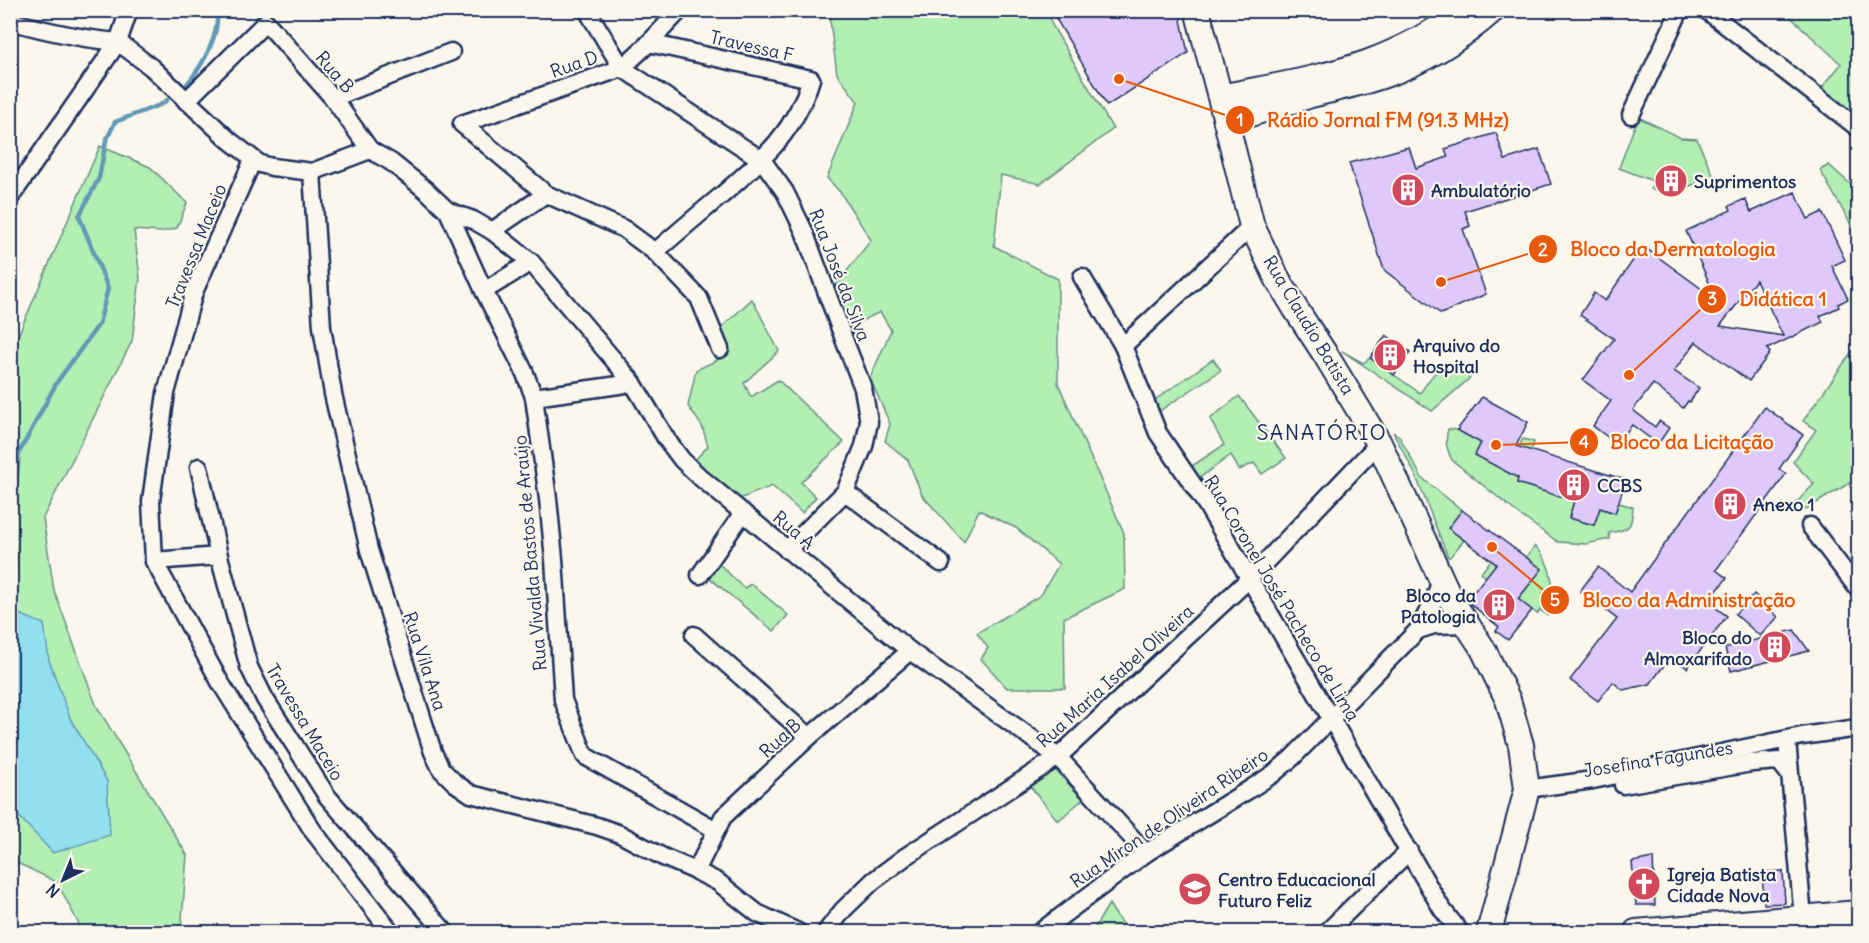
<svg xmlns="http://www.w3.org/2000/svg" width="1869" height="943" font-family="Delius,sans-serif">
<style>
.green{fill:#b3eeb3;stroke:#678e88;stroke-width:1.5}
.water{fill:#91dfef;stroke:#6299b5;stroke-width:1.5}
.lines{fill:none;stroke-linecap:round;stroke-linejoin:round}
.stream{stroke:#6299b5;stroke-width:4.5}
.building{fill:#dec9fa;stroke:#1b2f5e;stroke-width:1.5;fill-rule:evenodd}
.street-casing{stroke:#1b2f5e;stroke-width:21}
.secondary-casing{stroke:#1b2f5e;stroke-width:28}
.street{stroke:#fbf7ec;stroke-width:16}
.secondary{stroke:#fbf7ec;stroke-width:24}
.labels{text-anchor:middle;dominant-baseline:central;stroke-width:4.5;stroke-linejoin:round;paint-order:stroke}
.street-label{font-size:18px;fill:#1b2f5e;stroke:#fbf7ec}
.poi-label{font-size:18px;font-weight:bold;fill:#1b2f5e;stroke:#fbf7ec;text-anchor:start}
.quarter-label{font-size:21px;letter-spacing:1.5px;fill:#1b2f5e;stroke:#fbf7ec}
.leader{fill:none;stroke:#e8590c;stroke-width:2}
.callout-dot{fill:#e8590c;stroke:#fbf7ec;stroke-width:2}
.mark-label{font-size:18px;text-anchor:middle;font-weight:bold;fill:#fff}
.callout-label{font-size:20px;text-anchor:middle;font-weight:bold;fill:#e8590c;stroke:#fbf7ec;stroke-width:4.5;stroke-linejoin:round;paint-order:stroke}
</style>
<rect width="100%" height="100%" fill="#fbf7ec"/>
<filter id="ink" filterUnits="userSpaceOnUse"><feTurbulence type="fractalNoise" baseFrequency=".0167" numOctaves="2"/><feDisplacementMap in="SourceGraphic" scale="12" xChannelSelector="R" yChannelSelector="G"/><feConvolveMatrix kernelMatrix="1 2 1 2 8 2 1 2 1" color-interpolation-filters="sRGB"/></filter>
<g filter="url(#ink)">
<g class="green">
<path d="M1830,10L1832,12L1834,11H1858V119L1821,89L1841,64L1784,11Z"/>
<path d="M823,11H1048L1052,25L1113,129L1040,184L1001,175L994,246L1058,279V383L1124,533L1125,589L1064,618L1065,688H1007L981,659L988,648L977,633L1041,595L1059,564L1016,528L979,510L964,542L922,495L908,460L885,441L890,424L870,378L891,330L880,312L849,327L833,289L871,240L840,192L827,178L858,102L837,74L829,13Z"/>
<path d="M1638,117L1681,138L1697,139L1714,177L1671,193L1651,189L1653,181L1619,168Z"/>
<path d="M100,146L150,167L187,203L177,228L161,232L134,230L140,278L132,341L43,518L54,590L96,705L187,855L181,932H83L57,882L11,860V352Z"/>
<path d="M1829,165L1858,191V237L1820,170Z"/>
<path d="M752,299L779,351L744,383L751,397L778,380L844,442L801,482L816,497L802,513L772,486L737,500L694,461L708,446L702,426L688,406L696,370L728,355L722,327Z"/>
<path d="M1858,343V478L1803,511L1796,503L1814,484L1793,462L1816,430L1803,421Z"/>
<path d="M1342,351L1363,363L1370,358L1420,393C1430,379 1438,363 1456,363C1461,362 1462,362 1466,365C1470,369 1471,373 1470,378L1432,411Z"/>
<path d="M1213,359L1221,370L1155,414L1152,402Z"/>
<path d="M1239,396L1286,458L1262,474L1254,463L1239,470L1231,455L1198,479L1189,468L1224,445L1210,419Z"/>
<path d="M1448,429L1457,430L1481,443L1475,455L1504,470L1509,466L1523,439L1534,442L1531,451L1527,450L1517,483L1574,501L1569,518L1594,525L1600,508L1615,513L1619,503L1633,507C1631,528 1631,529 1609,533L1610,539L1586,544L1558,542L1521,516L1452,460C1446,448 1445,441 1448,429Z"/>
<path d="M1393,432L1399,436L1422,478L1462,510L1449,528L1464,540L1450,557H1448L1415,474Z"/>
<path d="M1535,546C1548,558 1551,574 1554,592L1543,593L1544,609H1552L1547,615L1540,610L1537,614L1496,582L1494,584L1481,573L1491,560L1512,576Z"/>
<path d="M717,562L744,588L751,584L788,615L774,631L707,576Z"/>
<path d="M1054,769L1083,799L1058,821L1030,786Z"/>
<path d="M1109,904L1127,932H1092Z"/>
</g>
<path class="water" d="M11,612H14L44,624L49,660L70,718L107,781L110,835L53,853L11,808Z"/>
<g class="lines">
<g class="stream">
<path d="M187,84C203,65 220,35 217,10"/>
<path d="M10,592L16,563L11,535L19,453L57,382L99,324L108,288L79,216L99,178L106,141L115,122L162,104L167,100"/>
</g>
</g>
<g class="building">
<path d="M1051,10H1179L1188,53L1107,106Z"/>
<path d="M1496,133L1505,160L1539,149L1551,184L1465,211L1470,226L1463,229L1486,294L1441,314L1384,270L1349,163L1409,147L1416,168L1448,157L1445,149Z"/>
<path d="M1664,172L1683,179L1678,190L1660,183Z"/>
<path d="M1795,192L1808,219L1822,212L1845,260L1832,266L1848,299L1838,304L1839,307L1820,316L1823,322L1767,349L1770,353L1749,381L1696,342L1674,371L1699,388L1690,402L1688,401L1683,408L1653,384L1633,410L1655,427L1659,421L1669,428L1658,444L1632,425L1617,444L1593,426L1611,401L1583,380L1614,339L1580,315L1594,293L1605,301L1643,246L1717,300L1686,231L1731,210L1729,206L1745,199L1751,212ZM1756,280L1783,336L1720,326Z"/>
<path d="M1386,335L1410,352L1394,375L1370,358Z"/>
<path d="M1482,397L1528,422L1516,446L1626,480L1615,513L1600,508L1594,525L1569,518L1574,501L1517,483L1518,478L1475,455L1481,443L1457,430Z"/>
<path d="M1765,407L1803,435L1779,469L1786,474L1716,570L1727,578L1708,602L1727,616L1687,668L1671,656L1650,684L1623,690L1613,682L1598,701L1570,680L1617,619L1580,591L1598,567L1630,592Z"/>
<path d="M1462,510L1542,569L1518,599L1532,610L1508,640L1496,631L1499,627L1472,605L1468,599L1496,564L1448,528Z"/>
<path d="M1754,594L1778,617L1760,636L1735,614Z"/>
<path d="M1794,630L1809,651L1731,671L1725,648Z"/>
<path d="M1653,858L1655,905H1636L1632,862Z"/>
<path d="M1783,871L1785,903L1764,904L1762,872Z"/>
</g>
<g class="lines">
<g class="street-casing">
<g id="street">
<path d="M587,10L622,68L762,160L785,192L804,231L845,342L863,388L869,422L864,446L845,492L787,550"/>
<path d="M1706,10L1858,128"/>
<path d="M10,21C46,31 81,39 118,42"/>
<path d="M118,42L151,67L229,140L260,164L272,167L312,172L370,150L391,162L427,191L448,211L484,291L524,371L534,397L548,499L554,559L563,700L585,756L716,830"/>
<path d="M649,43L811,79C795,133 762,160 722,195C699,214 677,233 655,252"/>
<path d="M333,98L451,52"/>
<path d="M186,101L266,22L333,98L370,150"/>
<path d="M1631,115L1680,10"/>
<path d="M462,124L546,194L624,229L655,252L699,298L720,349"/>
<path d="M462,124L622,68L649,43L680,10"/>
<path d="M253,160L194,292L166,393L151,501L154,561L220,682L313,831L391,932"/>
<path d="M312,172L322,327L333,394L369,550L433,752L441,769L455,783L471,794L597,826L620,834L663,857L696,871L718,882L757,913L798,932"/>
<path d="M10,198L118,42L129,10"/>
<path d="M448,211L473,220L492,231L531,262L633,383L667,440L682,460L701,478L910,651L1058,757L1146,853"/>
<path d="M492,231L546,194"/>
<path d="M1082,277L1123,346L1158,433L1206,504L1442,909L1460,932"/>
<path d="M484,291L531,262"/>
<path d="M1123,346L1252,226"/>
<path d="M534,397L633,383"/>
<path d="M199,467L219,556"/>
<path d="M845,492L941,563"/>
<path d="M1810,526L1858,589"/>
<path d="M154,561L219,556L249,667L265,699L327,796L445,932"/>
<path d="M700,575L743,513"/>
<path d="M1418,630L1434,625L1467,624"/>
<path d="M694,635L809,737"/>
<path d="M1787,740L1803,918"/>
<path d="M1623,785L1752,763L1779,761L1790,775"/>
<path d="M1527,789L1593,780L1802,736L1858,728"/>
<path d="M696,871L723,817L809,737L910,651"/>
<path d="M826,932L843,910L873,881L905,857L1058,757L1249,579L1379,443"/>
<path d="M1040,932L1146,853L1250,789L1273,774L1292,758L1418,630L1434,600L1441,580"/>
<path d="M1327,932L1409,851"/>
</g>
</g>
<g class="secondary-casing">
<g id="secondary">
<path d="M1197,10L1220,97L1252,226L1277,278L1295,308L1325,354L1379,443L1450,598L1483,649L1508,700L1521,745L1527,789L1489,932"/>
<path d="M1220,97C1270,87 1321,79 1369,62C1404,49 1436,31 1467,10"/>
<path d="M1226,121C1255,113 1282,104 1311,95C1334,89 1359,84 1382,76C1424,62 1460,39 1493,10"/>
<path d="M1636,932L1858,913"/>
</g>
</g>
<use href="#street" class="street"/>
<use href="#secondary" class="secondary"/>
</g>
</g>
<defs>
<g id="building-disc" transform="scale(1.725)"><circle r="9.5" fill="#d1495b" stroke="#fbf7ec"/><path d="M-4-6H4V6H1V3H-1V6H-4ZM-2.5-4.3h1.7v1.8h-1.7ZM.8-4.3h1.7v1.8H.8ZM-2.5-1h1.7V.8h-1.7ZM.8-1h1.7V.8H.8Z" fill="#fff"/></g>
<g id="church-disc" transform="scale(1.725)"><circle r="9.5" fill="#d1495b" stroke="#fbf7ec"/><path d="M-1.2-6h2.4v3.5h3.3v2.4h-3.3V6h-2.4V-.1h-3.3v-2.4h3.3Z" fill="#fff"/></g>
<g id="school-disc" transform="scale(1.725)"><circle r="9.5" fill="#d1495b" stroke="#fbf7ec"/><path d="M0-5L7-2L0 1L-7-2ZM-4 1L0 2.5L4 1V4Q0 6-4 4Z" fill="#fff"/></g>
</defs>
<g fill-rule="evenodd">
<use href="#building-disc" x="1671" y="181"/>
<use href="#building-disc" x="1408" y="190"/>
<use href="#building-disc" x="1390" y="355"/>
<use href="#building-disc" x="1574" y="485"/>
<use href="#building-disc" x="1730" y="504"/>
<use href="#building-disc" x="1499" y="605"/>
<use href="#building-disc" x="1775" y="647"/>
<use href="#church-disc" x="1644" y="884"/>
<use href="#school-disc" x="1195" y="889"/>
</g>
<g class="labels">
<g class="street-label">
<text transform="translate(752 46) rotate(13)">Travessa F</text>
<text transform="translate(574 64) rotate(-19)">Rua D</text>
<text transform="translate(335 72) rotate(50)">Rua B</text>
<text transform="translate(196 246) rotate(-68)">Travessa Maceio</text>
<text transform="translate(840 275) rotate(69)">Rua José da Silva</text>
<text transform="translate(1309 325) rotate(59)">Rua Claudio Batista</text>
<text transform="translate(794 530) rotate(40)">Rua A</text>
<text transform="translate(530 553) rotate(-95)">Rua Vivalda Bastos de Araújo</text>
<text transform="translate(1282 598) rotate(59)">Rua Coronel José Pacheco de Lima</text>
<text transform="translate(425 661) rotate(72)">Rua Vila Ana</text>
<text transform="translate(1115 676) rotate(-42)">Rua Maria Isabel Oliveira</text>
<text transform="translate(305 722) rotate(59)">Travessa Maceio</text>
<text transform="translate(780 738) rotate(-42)">Rua B</text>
<text transform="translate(1658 759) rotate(-9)">Josefina Fagundes</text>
<text transform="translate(1169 818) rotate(-34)">Rua Miron de Oliveira Ribeiro</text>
</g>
<g class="poi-label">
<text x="1694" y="181">Suprimentos</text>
<text x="1431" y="190">Ambulatório</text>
<text x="1413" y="345">Arquivo do<tspan x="1413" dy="21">Hospital</tspan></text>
<text x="1597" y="485">CCBS</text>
<text x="1753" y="504">Anexo 1</text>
<text x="1476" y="595" text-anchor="end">Bloco da<tspan x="1476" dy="21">Patologia</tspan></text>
<text x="1752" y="637" text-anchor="end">Bloco do<tspan x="1752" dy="21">Almoxarifado</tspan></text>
<text x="1667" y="874">Igreja Batista<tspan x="1667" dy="21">Cidade Nova</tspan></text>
<text x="1218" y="879">Centro Educacional<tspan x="1218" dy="21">Futuro Feliz</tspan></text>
</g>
<g class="quarter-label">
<text x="1322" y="432">SANATÓRIO</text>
</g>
</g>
<path class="leader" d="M1119 79L1240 120M1441 282L1543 249M1629 375L1712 299M1496 445L1584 442M1492 547L1555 600"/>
<g class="callout-dot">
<circle cx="1119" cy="79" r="6"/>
<circle cx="1441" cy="282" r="6"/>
<circle cx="1629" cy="375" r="6"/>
<circle cx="1496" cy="445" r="6"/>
<circle cx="1492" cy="547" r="6"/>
<circle cx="1240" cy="120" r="15"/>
<circle cx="1543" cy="249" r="15"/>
<circle cx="1712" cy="299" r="15"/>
<circle cx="1584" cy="442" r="15"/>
<circle cx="1555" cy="600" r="15"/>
</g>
<g class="mark-label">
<text x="1240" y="126">1</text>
<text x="1543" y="256">2</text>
<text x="1712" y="305">3</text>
<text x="1584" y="448">4</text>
<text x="1555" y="606">5</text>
</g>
<g class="callout-label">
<text x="1388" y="127">Rádio Jornal FM (91.3 MHz)</text>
<text x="1673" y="256">Bloco da Dermatologia</text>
<text x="1783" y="306">Didática 1</text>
<text x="1692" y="449">Bloco da Licitação</text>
<text x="1689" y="607">Bloco da Administração</text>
</g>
<rect width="1869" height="943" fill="none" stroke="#fbf7ec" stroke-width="36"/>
<rect x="18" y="18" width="1833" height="907" fill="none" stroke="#1b2f5e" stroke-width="2" filter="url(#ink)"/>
<g transform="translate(63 880) rotate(223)" stroke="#fbf7ec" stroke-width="4.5" paint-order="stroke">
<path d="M0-4.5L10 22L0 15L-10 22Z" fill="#1b2f5e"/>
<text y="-9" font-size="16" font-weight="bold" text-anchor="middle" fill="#1b2f5e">N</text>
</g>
</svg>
